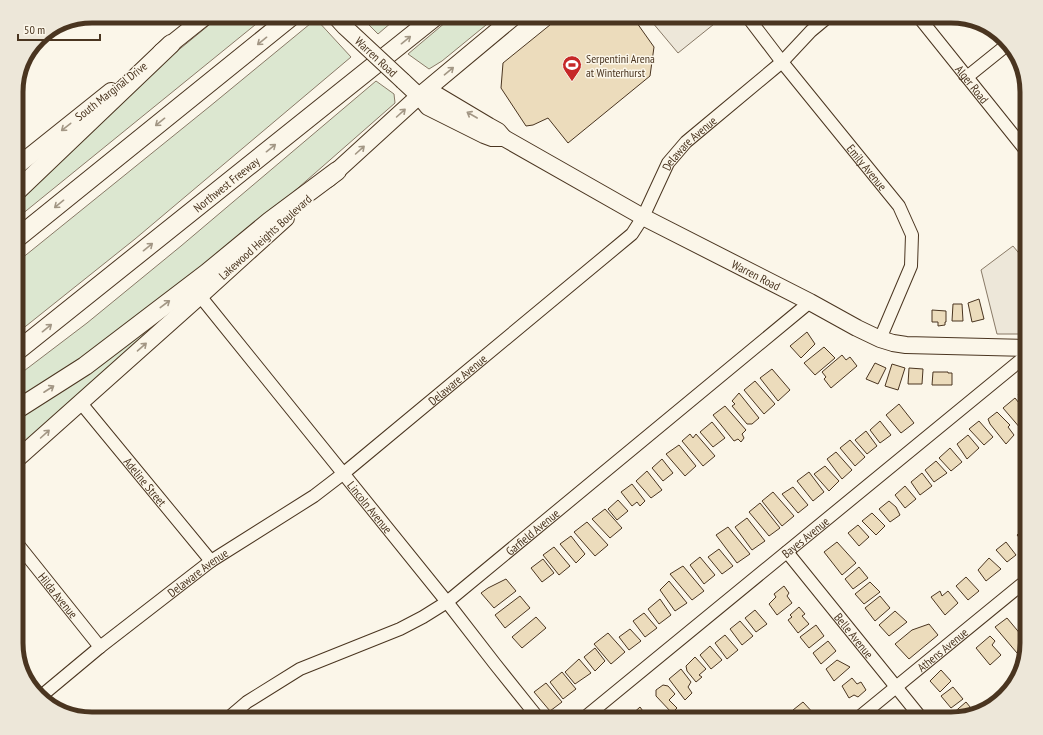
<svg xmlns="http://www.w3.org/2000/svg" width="1043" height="735" font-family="'PT Sans Narrow',sans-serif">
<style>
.green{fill:#dce7d0;stroke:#887966}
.parking{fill:#ede7d9;stroke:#887966}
.building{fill:#ecdcbc;stroke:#4a3520}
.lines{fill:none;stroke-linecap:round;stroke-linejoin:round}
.minor-casing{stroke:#4a3520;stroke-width:14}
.major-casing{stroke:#4a3520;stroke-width:18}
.highway-casing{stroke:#4a3520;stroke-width:20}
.minor{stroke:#fbf6e9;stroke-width:12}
.major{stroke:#fbf6e9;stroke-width:16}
.highway{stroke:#fbf6e9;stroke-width:18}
.major-bridge-casing{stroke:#4a3520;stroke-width:18;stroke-linecap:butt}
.major-bridge{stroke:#fbf6e9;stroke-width:16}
.oneway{stroke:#a29684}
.labels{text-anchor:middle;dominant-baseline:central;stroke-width:3;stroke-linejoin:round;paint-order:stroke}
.street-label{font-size:12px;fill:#4a3520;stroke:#fbf6e9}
.poi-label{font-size:12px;fill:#4a3520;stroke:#fbf6e9;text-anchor:start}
.rim{fill:none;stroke:#4a3520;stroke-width:5}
</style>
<rect width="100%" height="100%" fill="#fbf6e9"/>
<g class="green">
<path d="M220,16H266L16,219V201L142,80Z"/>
<path d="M360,16H399L378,34Z"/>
<path d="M453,16H497L442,61L429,69L408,54Z"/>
<path d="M316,19L351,57L135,239L16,334V263L209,107Z"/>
<path d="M376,81L394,94L395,103L282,202L164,300L16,404V377L87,323L181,246Z"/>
<path d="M150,324L153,327L16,450V417Z"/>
</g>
<g class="parking">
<path d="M647,16H724L678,53Z"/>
<path d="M1013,246L1027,263V294H1023L1021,316L1026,334H997L981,270Z"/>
</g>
<g class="building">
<path d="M561,16H632L654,47L650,76L568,143L548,118L533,125L526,126L501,88L503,63Z"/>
<rect x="1025" y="298" width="2" height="28"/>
<path d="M979,299L984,319L972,322L968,303Z"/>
<path d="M953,304H962L963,321H952Z"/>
<path d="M932,310L946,311V322H945V325L938,326V322H932Z"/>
<path d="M807,332L815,344L801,358L790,346Z"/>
<path d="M824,347L835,358L815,375L804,363Z"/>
<path d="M842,355L846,360L850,357L857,366L831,388L824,379L826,377L822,372Z"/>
<path d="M875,363L886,368L878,384L866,379Z"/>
<path d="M892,364L905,368L898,390L885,386Z"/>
<path d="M909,368L923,369L922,384H908Z"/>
<path d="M772,369L790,390L778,401L760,378Z"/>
<path d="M933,372H948V373H952V385H932Z"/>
<path d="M755,381L775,404L764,414L744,390Z"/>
<path d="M1027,388V406L1018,394Z"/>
<path d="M739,393L759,418L752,424H747L732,406L735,404L732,401Z"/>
<path d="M1015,398L1027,413V424L1021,429L1003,408Z"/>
<path d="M899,404L914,423L901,433L886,415Z"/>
<path d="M725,406L746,430L742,434L744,438L741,442L738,439L734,441L713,415Z"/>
<path d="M997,412L1010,425L1008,427L1014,435L1006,444L990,424L988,419Z"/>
<path d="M880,421L891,435L880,443L870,430Z"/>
<path d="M979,421L993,437L984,445L969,429Z"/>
<path d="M712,422L725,438L713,447L700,432Z"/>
<path d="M866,431L877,446L867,454L855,440Z"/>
<path d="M690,434L693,438L696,434L715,456L703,466L682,441Z"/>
<path d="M968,435L979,448L967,459L957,444Z"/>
<path d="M850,440L865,457L855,466L840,448Z"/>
<path d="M679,445L696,466L685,476L666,454Z"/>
<path d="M950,448L962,462L951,471L939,458Z"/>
<path d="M836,452L852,470L842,479L827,459Z"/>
<path d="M662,459L673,473L663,481L652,468Z"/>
<path d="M936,461L947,473L934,482L925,470Z"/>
<path d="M825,466L839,481L829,491L814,474Z"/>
<path d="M647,471L662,490L651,498L636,481Z"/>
<path d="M809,472L824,492L813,501L797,481Z"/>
<path d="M922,473L932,486L920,495L911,482Z"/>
<path d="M632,484L645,501L640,506L637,502L632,506L621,492Z"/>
<path d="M905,486L916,499L905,508L895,495Z"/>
<path d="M793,487L808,505L798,513L782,494Z"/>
<path d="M773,492L794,516L782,526L762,501Z"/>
<path d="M618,500L628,511L617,520L608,509Z"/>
<path d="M889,501L896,507L900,515L890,522L879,509Z"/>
<path d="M760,503L780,528L769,536L749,512Z"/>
<path d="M605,509L622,528L610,538L592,519Z"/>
<path d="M872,513L885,526L876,535L862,521Z"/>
<path d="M747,518L765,541L752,550L735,527Z"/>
<path d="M587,522L608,545L595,556L574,532Z"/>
<path d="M858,525L869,537L859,546L848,533Z"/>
<path d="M1027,526V547L1017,535Z"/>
<path d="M728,527L750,554L737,563L716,535Z"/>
<path d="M571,536L585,554L576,563L560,544Z"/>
<path d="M837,542L856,563L842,575L824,552Z"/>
<path d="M1006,542L1016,555L1007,562L996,550Z"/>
<path d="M554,547L570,566L559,575L543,555Z"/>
<path d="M719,549L733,566L722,574L708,557Z"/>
<path d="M700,557L715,575L704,584L690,565Z"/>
<path d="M989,558L1001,569L986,581L978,570Z"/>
<path d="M543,559L554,573L542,582L531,568Z"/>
<path d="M683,566L704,591L692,600L670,574Z"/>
<path d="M859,567L868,578L853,589L845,579Z"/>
<path d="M966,577L979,591L968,600L956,586Z"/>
<path d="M506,579L516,591L494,608L481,593L488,588Z"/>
<path d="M669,581L687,603L675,611L660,590Z"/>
<path d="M870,582L880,592L864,604L855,594Z"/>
<path d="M784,586L789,593L787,596L792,603L777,615L769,604L776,597L774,594Z"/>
<path d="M940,591L942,596L948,591L958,603L945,615L931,597Z"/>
<path d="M520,596L530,608L505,628L495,615Z"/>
<path d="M880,596L890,608L875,621L865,608Z"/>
<path d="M660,599L671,615L659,624L648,609Z"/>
<path d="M1027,604V618L1020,610Z"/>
<path d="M799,607L805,614L802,616L809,624L798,633L788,620L792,617L790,615Z"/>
<path d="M755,610L767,624L756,632L745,618Z"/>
<path d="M895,611L907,622L889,636L879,625Z"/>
<path d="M644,613L657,628L645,637L633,621Z"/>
<path d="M536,617L546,628L522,648L512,637Z"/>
<path d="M1007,618L1027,642L1026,645L1017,653L995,627Z"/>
<path d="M740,621L753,636L742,645L730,629Z"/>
<path d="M929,624L938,635L909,659L895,644L912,630Z"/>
<path d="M816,625L824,636L809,648L800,637Z"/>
<path d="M630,629L641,641L629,650L619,637Z"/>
<path d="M608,633L625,652L611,664L594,644Z"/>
<path d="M725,635L738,650L727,659L715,643Z"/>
<path d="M990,636L995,641L992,645L1001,655L990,665L976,648Z"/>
<path d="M828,641L836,651L821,664L813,653Z"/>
<path d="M710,646L722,660L711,669L700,655Z"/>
<path d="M595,648L605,661L595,671L584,657Z"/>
<path d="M695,657L706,669L699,675L702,677L696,682L687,671L686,666Z"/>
<path d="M579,659L591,673L575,684L565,672Z"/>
<path d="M837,660L850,667L834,681L826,669Z"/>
<path d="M681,669L691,682L688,687L692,693L685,700L669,679Z"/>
<path d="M941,670L951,681L940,692L930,681Z"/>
<path d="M562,672L576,689L563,699L550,682Z"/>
<path d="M852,678L857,684L861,682L866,690L858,697L854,695L849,698L842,686Z"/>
<path d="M546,683L562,702L550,711L534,692Z"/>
<path d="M663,685L668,686L675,694L669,700L677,708L672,713L656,696V690Z"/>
<path d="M953,687L963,699L951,708L941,696Z"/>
<path d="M803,702L816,716L812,719H797L793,710Z"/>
<path d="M966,702L975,713L955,718L951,715Z"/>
<path d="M640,707L648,718L646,719H633L630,716Z"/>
</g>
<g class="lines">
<g class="minor-casing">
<g id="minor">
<path id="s1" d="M747,16L782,62L899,206L912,235L911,266L880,339"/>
<path id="s2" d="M918,16L1027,152"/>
<path d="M967,77L1008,44"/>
<path id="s3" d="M200,296L447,602L495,664L539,719"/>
<path id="s4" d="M80,402L211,561"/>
<path id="s5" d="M16,542L100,647"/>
<path id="s6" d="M787,552L922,719"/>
<path id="s7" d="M40,697L100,647L211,561L314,496L344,473L632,234L643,217L668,163L686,142L782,62L811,31L829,16"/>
<path id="s8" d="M227,719L247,702L300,669L400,629L423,617L447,602L810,302"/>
<path id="s9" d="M583,719L1027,355"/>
<path id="s10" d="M857,719L1027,580"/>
</g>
</g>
<g class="major-casing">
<g id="major">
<path d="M161,52L206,16"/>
<path d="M403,81L419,96L428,107L484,135L492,138H504"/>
<path id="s11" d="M419,96L437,95L489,126L498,131L504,138L643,217L810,302L857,328L880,339L893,343L906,345L1027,348"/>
<path d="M16,167L111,91"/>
<path d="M328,179L419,96L515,16"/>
<path d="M16,460L200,296L286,218"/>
</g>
</g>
<g class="highway-casing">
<g id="highway">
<path d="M16,192L171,44"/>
<path d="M16,239L292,16"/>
<path id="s12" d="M16,352L436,16"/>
<path d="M16,410L85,366L207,273L270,221L337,171"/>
</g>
</g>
<use href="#minor" class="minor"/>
<use href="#major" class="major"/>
<use href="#highway" class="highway"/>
<g class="major-bridge-casing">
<g id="major-bridge">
<path id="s13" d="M335,16L345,27L403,81"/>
</g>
</g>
<use href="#major-bridge" class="major-bridge"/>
</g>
<defs><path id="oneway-shaft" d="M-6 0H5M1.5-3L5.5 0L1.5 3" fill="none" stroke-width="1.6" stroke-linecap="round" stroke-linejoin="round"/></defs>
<g class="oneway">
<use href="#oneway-shaft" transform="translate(406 40) rotate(-39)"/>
<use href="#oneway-shaft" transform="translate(262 41) rotate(141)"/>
<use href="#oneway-shaft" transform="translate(449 71) rotate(-40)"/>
<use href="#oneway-shaft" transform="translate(401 113) rotate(-42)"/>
<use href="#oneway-shaft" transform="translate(472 115) rotate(-150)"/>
<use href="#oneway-shaft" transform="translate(160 122) rotate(141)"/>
<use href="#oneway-shaft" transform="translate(66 127) rotate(142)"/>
<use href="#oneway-shaft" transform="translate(271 148) rotate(-39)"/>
<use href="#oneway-shaft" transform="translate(360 150) rotate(-42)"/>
<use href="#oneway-shaft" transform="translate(59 204) rotate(141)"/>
<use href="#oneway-shaft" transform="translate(148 247) rotate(-39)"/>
<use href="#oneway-shaft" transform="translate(165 304) rotate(-37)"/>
<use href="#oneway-shaft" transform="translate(47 328) rotate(-39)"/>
<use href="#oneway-shaft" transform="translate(142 347) rotate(-41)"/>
<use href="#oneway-shaft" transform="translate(49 389) rotate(-33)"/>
<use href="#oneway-shaft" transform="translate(45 434) rotate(-42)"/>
</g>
<defs>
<g id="stadium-pin" transform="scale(1)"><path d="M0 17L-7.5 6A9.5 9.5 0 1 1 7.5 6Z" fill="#c62828" stroke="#fbf6e9"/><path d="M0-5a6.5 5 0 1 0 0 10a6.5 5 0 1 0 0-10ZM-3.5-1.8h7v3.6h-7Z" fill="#fff"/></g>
</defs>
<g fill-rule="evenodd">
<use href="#stadium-pin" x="572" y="65"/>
</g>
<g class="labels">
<g class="street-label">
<text stroke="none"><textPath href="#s13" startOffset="58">Warren Road</textPath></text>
<text stroke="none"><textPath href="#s2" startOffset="87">Alger Road</textPath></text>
<text transform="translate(111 91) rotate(-38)">South Marginal Drive</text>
<text stroke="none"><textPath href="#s7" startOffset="861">Delaware Avenue</textPath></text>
<text stroke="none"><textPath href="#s1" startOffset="193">Emily Avenue</textPath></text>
<text stroke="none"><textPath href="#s12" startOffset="269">Northwest Freeway</textPath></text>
<text transform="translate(265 237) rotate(-42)">Lakewood Heights Boulevard</text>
<text stroke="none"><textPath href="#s11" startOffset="385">Warren Road</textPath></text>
<text stroke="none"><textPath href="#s7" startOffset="525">Delaware Avenue</textPath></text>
<text stroke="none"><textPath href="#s4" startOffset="103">Adeline Street</textPath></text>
<text stroke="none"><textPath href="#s3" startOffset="271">Lincoln Avenue</textPath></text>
<text stroke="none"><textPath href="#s8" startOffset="361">Garfield Avenue</textPath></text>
<text stroke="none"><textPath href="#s9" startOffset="287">Bayes Avenue</textPath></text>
<text stroke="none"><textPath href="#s7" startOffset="201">Delaware Avenue</textPath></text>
<text stroke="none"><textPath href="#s5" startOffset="68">Hilda Avenue</textPath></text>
<text stroke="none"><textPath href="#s6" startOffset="107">Belle Avenue</textPath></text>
<text stroke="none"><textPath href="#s10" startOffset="110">Athens Avenue</textPath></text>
</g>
<g class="poi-label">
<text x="586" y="58">Serpentini Arena<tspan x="586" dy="14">at Winterhurst</tspan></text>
</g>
</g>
<path d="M0 0H1043V735H0ZM92 23H951A69 69 0 0 1 1020 92V643A69 69 0 0 1 951 712H92A69 69 0 0 1 23 643V92A69 69 0 0 1 92 23Z" fill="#ede7d9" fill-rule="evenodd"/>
<path class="rim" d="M92 23H951A69 69 0 0 1 1020 92V643A69 69 0 0 1 951 712H92A69 69 0 0 1 23 643V92A69 69 0 0 1 92 23Z"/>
<path d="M18 34v6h82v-6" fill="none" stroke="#4a3520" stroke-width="2"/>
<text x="24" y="34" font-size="12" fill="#4a3520" stroke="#fbf6e9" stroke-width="3" paint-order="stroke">50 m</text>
</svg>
